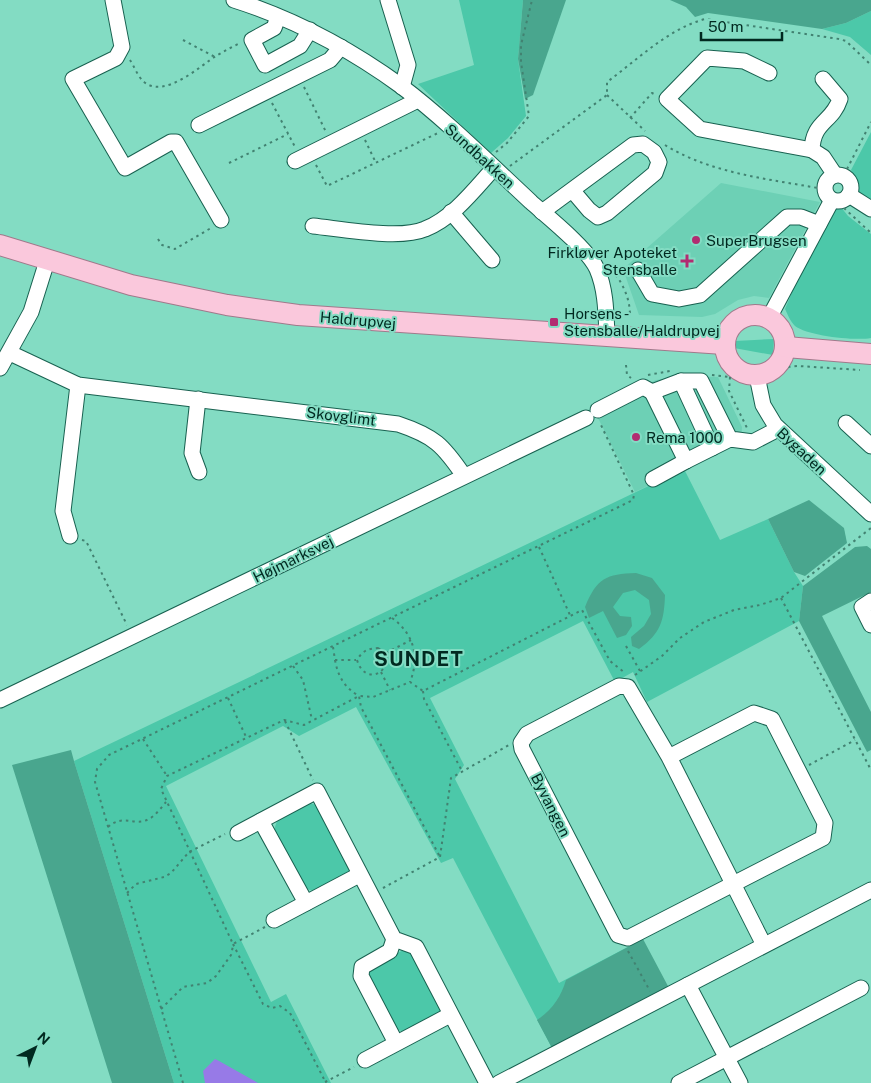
<svg xmlns="http://www.w3.org/2000/svg" width="871" height="1083" font-family="'Public Sans',sans-serif">
<style>
.built{fill:#6dd0b5}
.green{fill:#4cc8a9}
.forest{fill:#49a68e}
.water{fill:#977ae7}
.lines{fill:none;stroke-linecap:round;stroke-linejoin:round}
.minor-casing{stroke:#186150;stroke-width:17}
.major-casing{stroke:#a0798b;stroke-width:22}
.path{stroke:#428271;stroke-width:2;stroke-dasharray:2.5 4;stroke-linecap:butt}
.minor{stroke:#fff;stroke-width:15}
.major{stroke:#fac8dc;stroke-width:20}
.poi-dot{fill:#b22c71;stroke:#83dcc3;stroke-width:2}
.labels{text-anchor:middle;dominant-baseline:central;stroke-width:4;stroke-linejoin:round;paint-order:stroke}
.street-label{font-size:15px;fill:#012920;stroke:#83dcc3}
.poi-label{font-size:15px;fill:#012920;stroke:#83dcc3;text-anchor:start}
.district-label{font-size:20px;font-weight:bold;letter-spacing:1px;fill:#012920;stroke:#83dcc3}
</style>
<rect width="100%" height="100%" fill="#83dcc3"/>
<g class="built">
<path d="M721,183L820,202L769,298L754,296L738,300L715,314L702,317L639,315L623,269Z"/>
<path d="M683,376L718,377L742,427L741,441L635,492L593,408L656,380Z"/>
</g>
<g class="green">
<path d="M459,0H523L518,59L526,116L508,138L491,153L418,84L474,65Z"/>
<path d="M871,11V55L850,37L822,29L846,23Z"/>
<path d="M871,132V200L859,192L857,181L851,170Z"/>
<path d="M835,206L841,207L848,216L871,234V338C855,341 808,336 795,326C790,321 788,315 785,309L803,266Z"/>
<path d="M774,339L773,355L734,348L735,341Z"/>
<path d="M684,469L720,540L768,519L794,572L803,586L799,621L647,702L633,672L615,682L583,621L430,698L464,765L455,779L559,983L643,939L552,1048L453,858L441,863L356,707L299,736L283,726L166,786L271,1002L286,994L331,1083H174L74,761Z"/>
<path d="M309,803L321,806L351,864L347,876L316,892L304,888L274,830L278,818Z"/>
<path d="M407,948L414,951L442,1005L438,1017L407,1033L396,1029L368,976L371,967Z"/>
</g>
<g class="forest">
<path d="M523,0H566L533,95L525,99L518,59Z"/>
<path d="M670,0H871V11L846,23L822,29L708,13L695,17L686,7Z"/>
<path d="M809,500L844,528L847,543L805,576L794,572L768,519Z"/>
<path d="M867,546L871,549V592L822,616L871,712V750L867,752L799,621L803,586L855,547Z"/>
<path d="M636,573L652,578L665,595C664,621 661,633 639,649L632,646L631,637L644,626L651,614L649,600L635,590L623,593L613,607L620,616L631,617L632,626L626,635L617,638L603,611L589,618L585,607C597,578 606,574 636,573Z"/>
<path d="M71,750L74,761L174,1083H112L12,765Z"/>
<path d="M643,939L669,988L552,1048L537,1020C552,1010 561,997 566,980Z"/>
</g>
<path class="water" d="M215,1059L219,1061L258,1083H205L203,1071Z"/>
<g class="lines">
<g class="minor-casing">
<g id="minor">
<path d="M113,0L122,47L116,58L73,79L125,168L171,142H176L221,220"/>
<path d="M234,0C294,19 350,49 401,86C445,119 490,164 531,202C548,217 588,249 597,269C606,290 606,313 607,336"/>
<path d="M388,0L408,65L402,87"/>
<path d="M278,17L274,28L252,40L265,65L300,46L310,30"/>
<path d="M769,73L744,61L707,58L667,99L700,129L812,150L823,157L835,175"/>
<path d="M199,125L330,60L341,47"/>
<path d="M812,150C813,121 832,123 840,99L823,79"/>
<path d="M295,161L418,100"/>
<circle cx="838" cy="188" r="13"/>
<path d="M849,195L871,209"/>
<path d="M451,212L492,260"/>
<path d="M542,212L633,145L643,144L654,152L659,162L655,173L607,213L598,217L589,210L572,190"/>
<path d="M313,226C342,229 400,240 425,229C453,218 474,190 494,168"/>
<path d="M638,270L652,294L679,299L700,295L787,217H801L819,224"/>
<path d="M769,318L832,200"/>
<path d="M10,353L78,385L398,424C434,436 443,445 464,476"/>
<path d="M0,368L31,312L47,261"/>
<path d="M757,376L763,405L775,425L871,514"/>
<path d="M681,381L712,448"/>
<path d="M198,399L192,453L199,472"/>
<path d="M598,410L643,387L652,392"/>
<path d="M846,423L871,446"/>
<path d="M730,439L701,381H681L652,392L686,461L730,439L753,442L778,429"/>
<path d="M653,479L686,461"/>
<path d="M70,536L63,511L78,385"/>
<path d="M871,601L862,607L871,625"/>
<path d="M0,700L586,418"/>
<path d="M669,757L754,713L772,719L825,823L823,838L628,938L618,935L522,749L521,743L527,734L619,686L628,687L669,757L764,945"/>
<path d="M261,821L306,903"/>
<path d="M238,833L317,791L394,939L416,947L487,1083"/>
<path d="M274,920L359,875"/>
<path d="M394,939L390,951L362,967L361,976L396,1043"/>
<path d="M688,985L740,1083"/>
<path d="M365,1060L450,1015"/>
<path d="M499,1083L871,890"/>
<path d="M679,1083L861,988"/>
</g>
</g>
<g class="major-casing">
<g id="major">
<path d="M0,245L131,285L227,305L298,315L724,344"/>
<circle cx="755" cy="345" r="30"/>
<path d="M786,347L871,354"/>
</g>
</g>
<g class="path">
<path d="M183,40L215,57"/>
<path d="M130,60C134,66 138,77 144,82C165,99 200,66 216,56C224,51 232,47 240,43"/>
<path d="M304,87L326,132"/>
<path d="M607,95L645,131"/>
<path d="M272,103L295,147"/>
<path d="M630,118L652,93L656,95"/>
<path d="M365,140L376,163"/>
<path d="M665,145C712,174 770,179 823,189"/>
<path d="M496,152L507,143L529,116L521,62V45L532,0"/>
<path d="M229,163L288,134"/>
<path d="M316,165L327,186L438,133"/>
<path d="M510,166L607,95V82C637,60 668,29 705,19L839,39L846,41L871,65"/>
<path d="M847,169L871,122"/>
<path d="M844,208L871,233"/>
<path d="M158,239L162,245L175,249L211,228"/>
<path d="M611,271L614,272C624,286 630,299 630,316"/>
<path d="M779,326L791,331"/>
<path d="M626,365L627,375L631,378"/>
<path d="M775,368L798,366L860,370"/>
<path d="M648,375L670,371"/>
<path d="M712,375L730,377L742,373"/>
<path d="M730,377L729,391L747,428"/>
<path d="M82,540L86,541L127,625"/>
<path d="M539,547L570,615"/>
<path d="M781,598L871,770"/>
<path d="M392,618C414,634 420,657 410,682"/>
<path d="M626,646L640,671"/>
<path d="M333,647L335,660H356"/>
<path d="M378,648L386,653C390,676 364,684 357,660C363,650 368,649 378,648Z"/>
<path d="M386,653L411,640"/>
<path d="M335,660C338,677 345,688 359,696L361,707L440,857"/>
<path d="M293,666L303,680L312,720"/>
<path d="M381,672L390,690"/>
<path d="M635,675L662,656L680,638L704,622L734,610L760,605L781,598L871,528"/>
<path d="M423,691L424,699L462,771"/>
<path d="M228,698L247,739"/>
<path d="M285,721L313,780"/>
<path d="M143,739L167,776"/>
<path d="M809,765L855,740"/>
<path d="M108,827C124,813 134,827 149,819C155,816 161,808 166,802"/>
<path d="M383,888L440,857L451,778L509,745"/>
<path d="M127,893L136,884L164,877L171,873L189,852L225,834"/>
<path d="M265,927L233,944L161,789L167,776L284,720L304,725L359,696L373,697L410,682L423,691L582,610L610,661L625,673"/>
<path d="M233,944L263,1004L272,1008L280,1006L290,1013L326,1083"/>
<path d="M628,951L650,991"/>
<path d="M161,1009L183,987L207,983L216,976L231,955L233,946"/>
<path d="M325,1082L354,1067"/>
<path d="M183,1083L95,782L97,769L109,755L633,500L634,495L600,423"/>
</g>
<use href="#minor" class="minor"/>
<use href="#major" class="major"/>
</g>
<g class="poi-dot">
<circle cx="696" cy="240" r="5"/>
<path d="M684.5 253.5h5v5h5v5h-5v5h-5v-5h-5v-5h5z"/>
<rect x="549" y="317" width="10" height="10" rx="2.5"/>
<circle cx="636" cy="437" r="5"/>
</g>
<g class="labels">
<g class="street-label">
<text transform="translate(480 156) rotate(42)">Sundbakken</text>
<text transform="translate(358 320) rotate(5)">Haldrupvej</text>
<text transform="translate(341 416) rotate(7)">Skovglimt</text>
<text transform="translate(802 451) rotate(43)">Bygaden</text>
<text transform="translate(293 559) rotate(-26)">Højmarksvej</text>
<text transform="translate(551 805) rotate(63)">Byvangen</text>
</g>
<g class="poi-label">
<text x="706" y="240">SuperBrugsen</text>
<text x="677" y="252" text-anchor="end">Firkløver Apoteket<tspan x="677" dy="17">Stensballe</tspan></text>
<text x="564" y="313">Horsens -<tspan x="564" dy="17">Stensballe/Haldrupvej</tspan></text>
<text x="646" y="437">Rema 1000</text>
</g>
<g class="district-label">
<text x="419" y="659">SUNDET</text>
</g>
</g>
<g transform="translate(35 1048) rotate(42)" stroke="#83dcc3" stroke-width="4" paint-order="stroke">
<path d="M0-4L9 19L0 12L-9 19Z" fill="#012920"/>
<text y="-8" font-size="14" font-weight="bold" text-anchor="middle" fill="#012920">N</text>
</g>
<path d="M701 32v8h81v-8" fill="none" stroke="#012920" stroke-width="2.5"/>
<text x="708" y="32" font-size="15" fill="#012920" stroke="#83dcc3" stroke-width="4" paint-order="stroke">50 m</text>
</svg>
